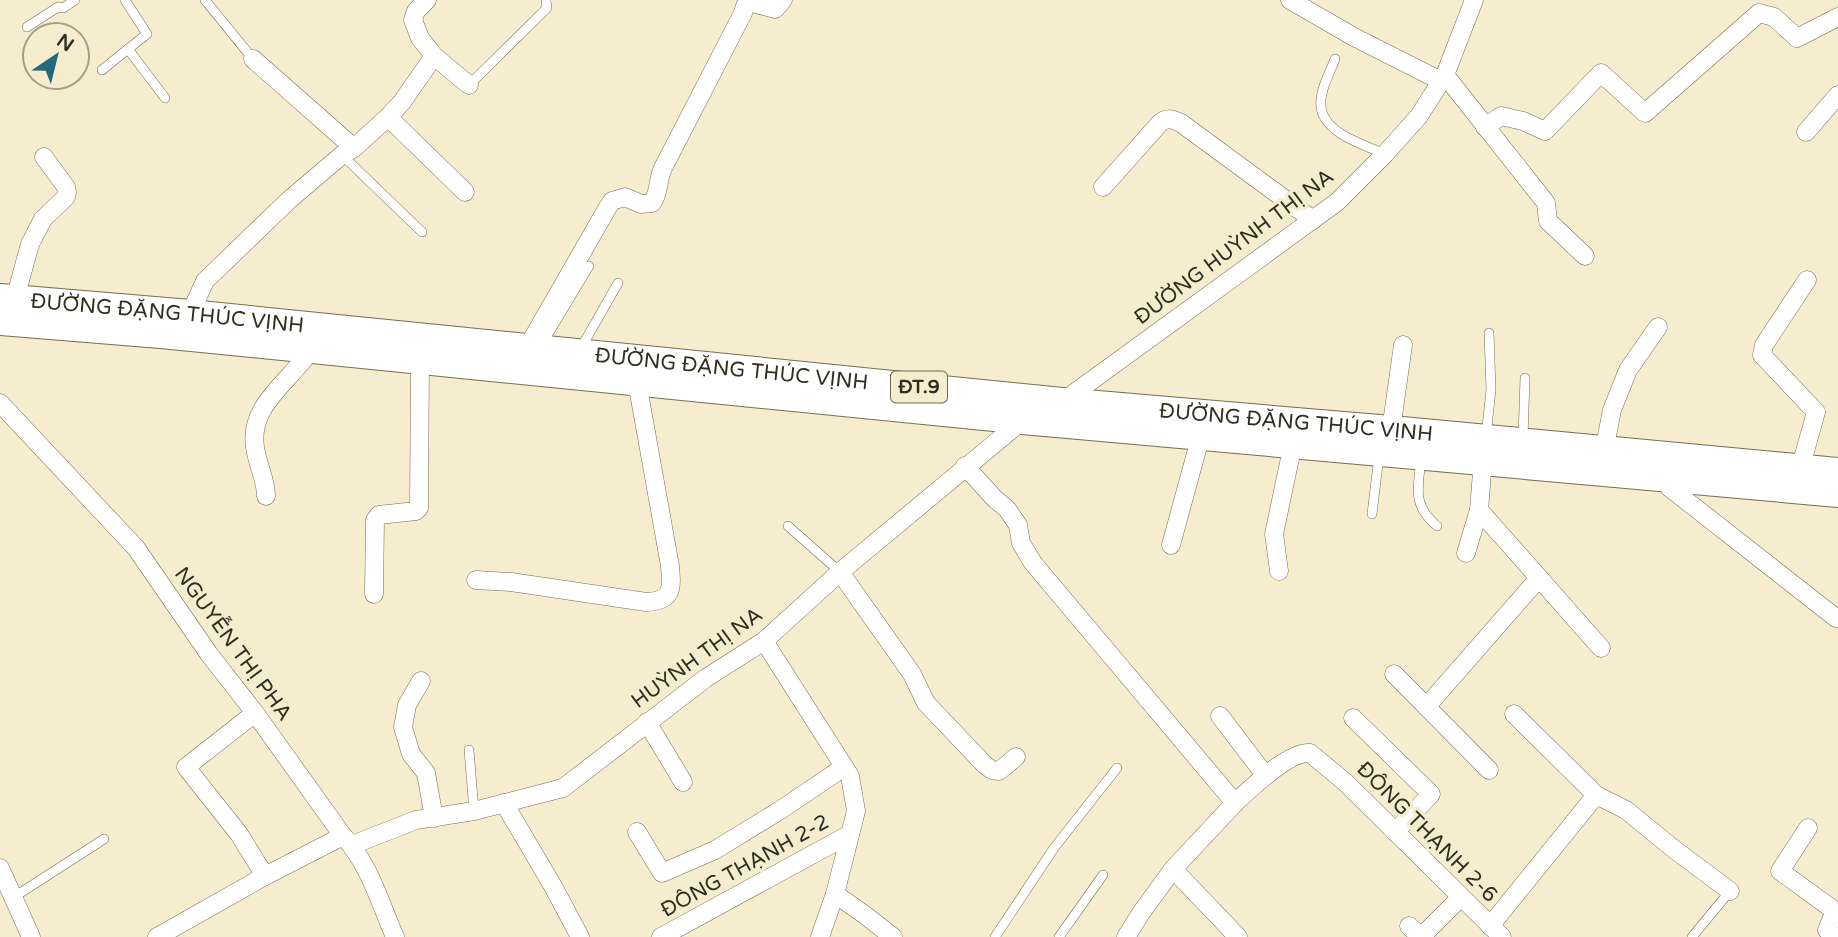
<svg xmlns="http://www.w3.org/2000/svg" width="1838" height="937" font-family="'Varela Round',sans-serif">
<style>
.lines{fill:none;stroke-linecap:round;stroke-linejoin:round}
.service-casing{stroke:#756d53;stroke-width:10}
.minor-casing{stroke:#756d53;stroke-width:19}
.primary-casing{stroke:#756d53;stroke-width:30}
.service{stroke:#fff;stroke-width:9}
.minor{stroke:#fff;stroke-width:18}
.primary{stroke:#fff;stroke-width:28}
.labels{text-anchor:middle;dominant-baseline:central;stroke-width:7;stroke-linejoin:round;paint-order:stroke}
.shield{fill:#f6edcf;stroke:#6b6755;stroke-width:2}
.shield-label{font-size:19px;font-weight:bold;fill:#302d21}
.street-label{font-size:21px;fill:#302d21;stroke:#f6edcf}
</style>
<rect width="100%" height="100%" fill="#f6edcf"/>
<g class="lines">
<g class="service-casing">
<g id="service">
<path d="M125,0L147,34L128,49L165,98"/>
<path d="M205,0L253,59"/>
<path d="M27,27L58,7L63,8L75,0"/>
<path d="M1335,59C1330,73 1319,91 1321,107C1324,133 1364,145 1385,154"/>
<path d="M102,70L128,49"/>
<path d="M469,85L547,8L546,0"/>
<path d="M342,155L422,232"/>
<path d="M542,344L589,266"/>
<path d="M581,348L618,283"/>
<path d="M1486,436L1491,390L1489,333"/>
<path d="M1523,438L1525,378"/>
<path d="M1421,460C1418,488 1412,505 1437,526"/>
<path d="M1372,514L1379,456"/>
<path d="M788,526L840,572"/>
<path d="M469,750L474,811"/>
<path d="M14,897L104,839"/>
<path d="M995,937L1054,848L1117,768"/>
<path d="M1059,937L1103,875"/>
<path d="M1692,937L1730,891"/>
</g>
</g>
<g class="minor-casing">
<g id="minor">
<path d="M1290,0L1354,37L1441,81"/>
<path d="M434,56L469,85"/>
<path d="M253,59L354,148"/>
<path d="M1445,75L1546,203L1548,221L1585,256"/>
<path d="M388,117L465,192"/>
<path d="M1485,127L1501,116L1523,121L1545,131L1601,73L1645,113L1759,13L1774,17L1797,38L1838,17"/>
<path d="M1806,132L1838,95"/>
<path d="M1103,187L1160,123C1167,117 1172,119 1181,123L1313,220"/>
<path d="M15,299L30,244L43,219L66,197L67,192L66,187L44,157"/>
<path d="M190,314L205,281L289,200L342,155L354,148L388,117L402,102L434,56L420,38L413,20L416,11L427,0"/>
<path d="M527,348L608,207L612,201L625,197L641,204L652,203C660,192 657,180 663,168L743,13L745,6L749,2L775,9L783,0"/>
<path d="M1062,402L1337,202L1385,154L1419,116L1445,75L1474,0"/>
<path d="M0,403L136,548L209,654L255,713L343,836C369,863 380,903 395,937"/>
<path d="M1391,430L1403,345"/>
<path d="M1604,451L1612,410L1628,370L1658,327"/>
<path d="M1483,460L1479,510L1601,648"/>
<path d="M965,466L994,498L1007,509L1018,525L1021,543L1033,563L1235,803L1173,869L1141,913L1126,937"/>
<path d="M1800,469L1816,412L1762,355L1764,345L1807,280"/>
<path d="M1670,478V488L1836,618"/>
<path d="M266,496C266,479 257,464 255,447C249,409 283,386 304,359V349"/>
<path d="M1171,545L1201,435"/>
<path d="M1466,553L1479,510"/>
<path d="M1279,571L1274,534L1293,444"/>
<path d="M840,572L912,674L926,703L985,765L992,770L999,771L1016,757"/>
<path d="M476,580L511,582L646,602C673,601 672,589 670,566L637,382"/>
<path d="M374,594L375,520L379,515L416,511L419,508L420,360"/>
<path d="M764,641L850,776L856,811L835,894L820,937"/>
<path d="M1394,674L1489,770"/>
<path d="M421,681L407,705L403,727L411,754L426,773L434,818"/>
<path d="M1427,706L1539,578"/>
<path d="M255,713L186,767L239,834L265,876"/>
<path d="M1514,714L1596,795"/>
<path d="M1220,716L1265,775"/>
<path d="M1353,718L1431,794L1395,832"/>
<path d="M647,722L683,782"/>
<path d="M504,803L554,888L580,937"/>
<path d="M1235,803C1251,788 1289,751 1310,753L1345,782L1502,937"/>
<path d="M1808,828L1780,871L1835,911L1827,930L1834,937"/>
<path d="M637,832L662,873L715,850L782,809L844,767"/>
<path d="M352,845L416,820L474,811L563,788L706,678L764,641L840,572L1023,420"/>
<path d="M0,868L31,937"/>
<path d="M1173,869L1238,937"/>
<path d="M835,894L865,915L893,937"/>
<path d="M1409,926L1421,937L1461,897"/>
<path d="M1490,926L1596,795L1626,810L1675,850L1730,891"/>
<path d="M157,937L265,876L343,836"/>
<path d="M661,937L850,834"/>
</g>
</g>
<g class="primary-casing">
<g id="primary">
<path id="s1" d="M0,298L190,314L1062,402L1391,430L1838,472"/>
<path d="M0,321L161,334L1023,420L1838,493"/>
</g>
</g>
<use href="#service" class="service"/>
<use href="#minor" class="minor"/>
<use href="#primary" class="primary"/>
</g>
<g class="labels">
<rect class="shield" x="891" y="371.5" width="56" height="31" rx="5"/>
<g class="shield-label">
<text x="919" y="387">ĐT.9</text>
</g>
<g class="street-label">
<text transform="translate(1234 247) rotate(-37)">ĐƯỜNG HUỲNH THỊ NA</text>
<text stroke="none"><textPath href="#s1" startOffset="168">ĐƯỜNG ĐẶNG THÚC VỊNH</textPath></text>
<text stroke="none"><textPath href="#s1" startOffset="735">ĐƯỜNG ĐẶNG THÚC VỊNH</textPath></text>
<text stroke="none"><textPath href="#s1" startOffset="1302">ĐƯỜNG ĐẶNG THÚC VỊNH</textPath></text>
<text transform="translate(233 644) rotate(54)">NGUYỄN THỊ PHA</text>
<text transform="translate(697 658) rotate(-36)">HUỲNH THỊ NA</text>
<text transform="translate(1427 832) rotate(45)">ĐÔNG THẠNH 2-6</text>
<text transform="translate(745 866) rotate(-29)">ĐÔNG THẠNH 2-2</text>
</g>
</g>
<g transform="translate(56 56) rotate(35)"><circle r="33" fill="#f6edcf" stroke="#a7a089" stroke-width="2"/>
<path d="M0-5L12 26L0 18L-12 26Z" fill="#246979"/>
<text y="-10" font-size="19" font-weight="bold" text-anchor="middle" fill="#302d21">N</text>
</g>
</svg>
